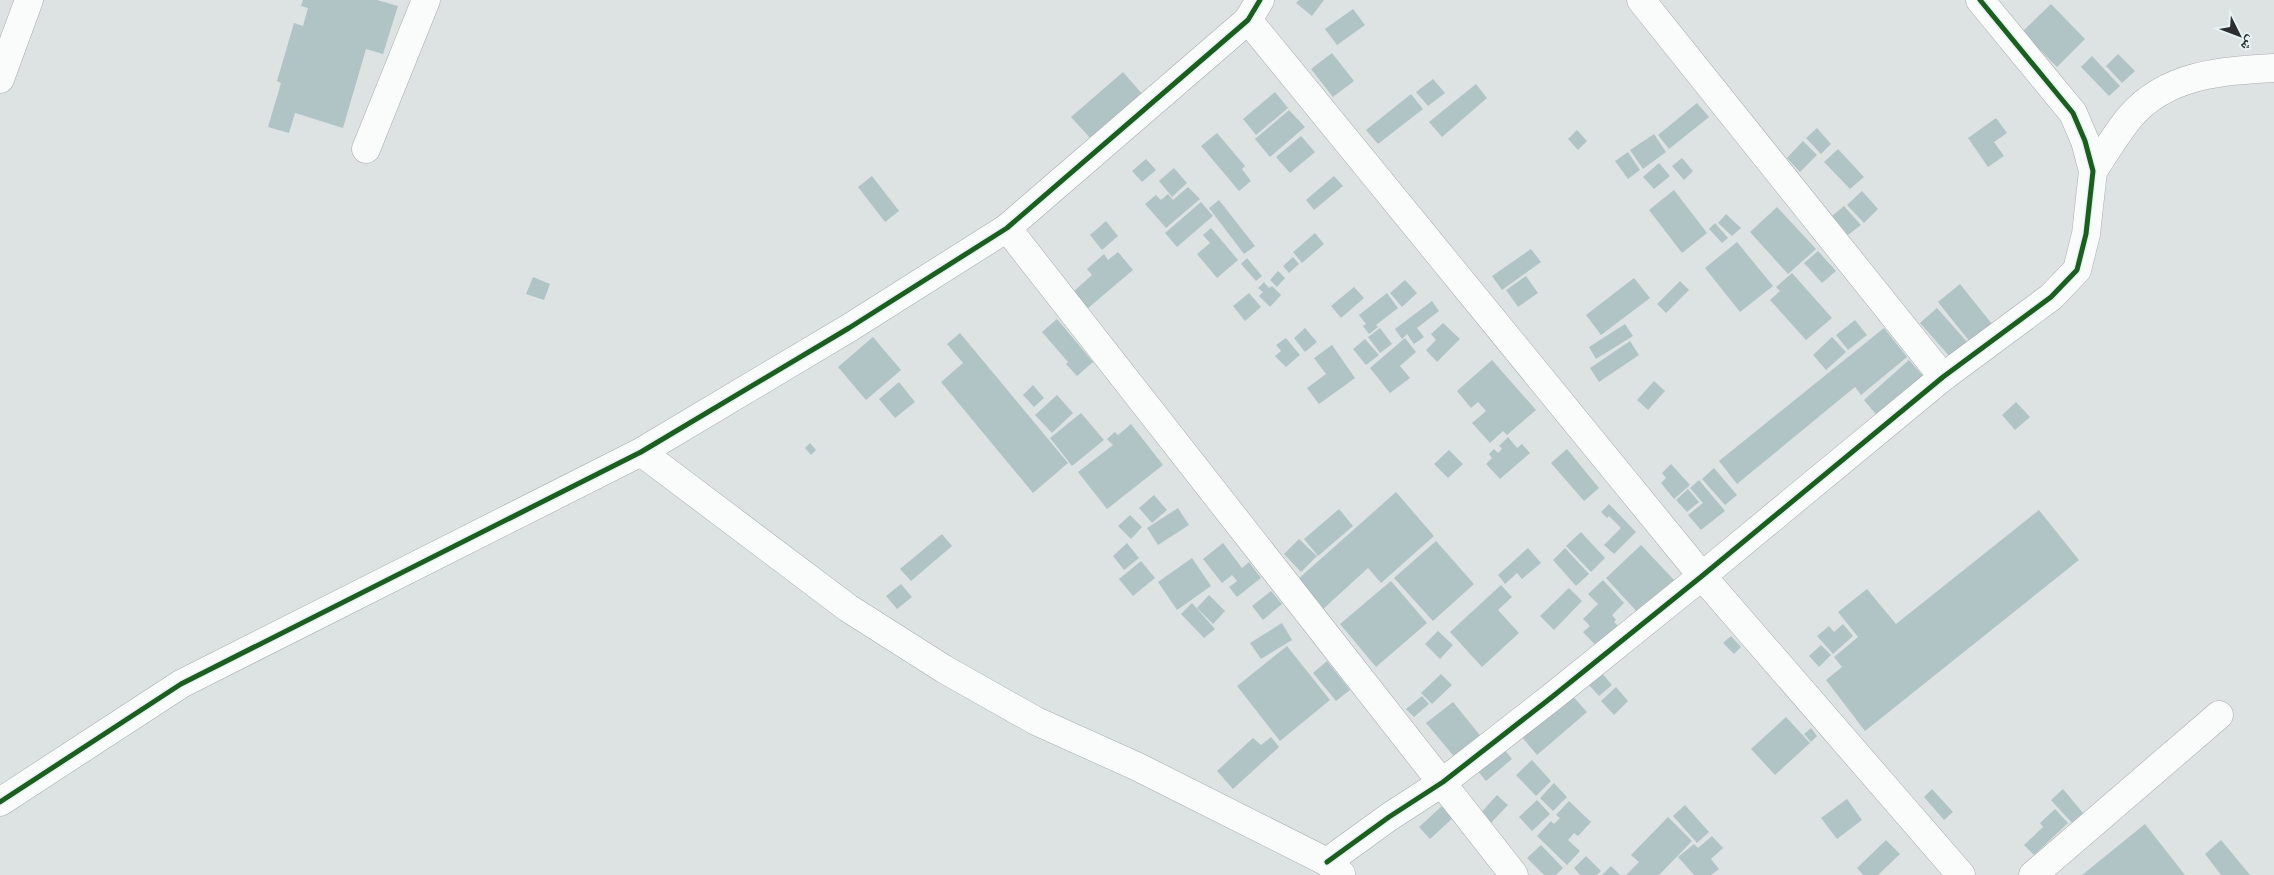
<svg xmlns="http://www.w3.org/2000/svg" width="2274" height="875" font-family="Montserrat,'Noto Naskh Arabic',sans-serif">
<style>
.building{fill:#b0c4c6}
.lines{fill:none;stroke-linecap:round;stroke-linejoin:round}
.street-casing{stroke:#a8adad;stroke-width:29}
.street{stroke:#fafbfb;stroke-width:28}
.cycleway-casing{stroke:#e7f2f3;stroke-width:8}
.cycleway{stroke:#1b5e20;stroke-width:5}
</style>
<rect width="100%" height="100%" fill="#dde3e3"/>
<g class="building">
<path d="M303,0H377L398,6L383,54L366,49L343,128L295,113L289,133L268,127L281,83L277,81L294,23L303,26L308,8L301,6Z"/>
<path d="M1299,0H1324L1312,16L1296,3Z"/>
<path d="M2051,4L2085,39L2057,67L2022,32Z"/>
<path d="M1353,9L1365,25L1337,45L1325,29Z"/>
<path d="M1332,53L1354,81L1333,97L1311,69Z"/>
<path d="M2118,54L2135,71L2122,83L2106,66Z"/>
<path d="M2092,56L2120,86L2109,96L2081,67Z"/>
<path d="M1123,72L1143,95L1091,139L1071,117Z"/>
<path d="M1433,79L1445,93L1428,106L1416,92Z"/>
<path d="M1476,84L1487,98L1442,137L1429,122Z"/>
<path d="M1275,92L1288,108L1256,135L1243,119Z"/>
<path d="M1411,94L1423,109L1378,144L1366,130Z"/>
<path d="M1697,103L1709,117L1669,149L1658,135Z"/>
<path d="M1289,110L1305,127L1270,157L1255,139Z"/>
<path d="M1996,118L2007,133L1994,142L2004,156L1988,167L1968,138Z"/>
<path d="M1817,128L1831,144L1821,154L1806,138Z"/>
<path d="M1577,130L1587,141L1578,150L1568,139Z"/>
<path d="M1217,133L1245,166L1242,169L1251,181L1239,191L1201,146Z"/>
<path d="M1654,134L1666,152L1643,169L1630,150Z"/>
<path d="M1301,136L1315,152L1290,173L1276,157Z"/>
<path d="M1803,141L1817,155L1800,172L1787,158Z"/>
<path d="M1838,149L1864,177L1850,189L1824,162Z"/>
<path d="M1628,152L1640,170L1628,179L1615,161Z"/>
<path d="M1682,158L1693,171L1684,180L1672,166Z"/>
<path d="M1146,159L1156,170L1142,182L1132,171Z"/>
<path d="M1659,163L1670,176L1654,189L1643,177Z"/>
<path d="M1174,168L1187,183L1172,197L1159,181Z"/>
<path d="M872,176L899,211L885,222L858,187Z"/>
<path d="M1334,176L1343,186L1314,210L1306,200Z"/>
<path d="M1188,187L1200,199L1166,228L1145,204L1156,195L1161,200L1168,194L1173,200Z"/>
<path d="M1674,190L1707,233L1682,253L1649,210Z"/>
<path d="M1862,191L1878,209L1864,223L1847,205Z"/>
<path d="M1219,200L1255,246L1244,254L1209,208Z"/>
<path d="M1201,202L1213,216L1177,247L1165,233Z"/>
<path d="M1844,206L1861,225L1848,235L1832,216Z"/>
<path d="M1777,207L1816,249L1788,274L1750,232Z"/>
<path d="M1726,214L1741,228L1732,236L1718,223Z"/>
<path d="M1106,221L1118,236L1102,250L1090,235Z"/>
<path d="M1715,223L1728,238L1722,243L1709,229Z"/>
<path d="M1211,228L1238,260L1217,278L1197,254L1210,243L1203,235Z"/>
<path d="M1315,233L1324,244L1302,263L1293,252Z"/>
<path d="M1737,242L1773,286L1740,312L1705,268Z"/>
<path d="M1531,249L1541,262L1502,290L1492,276Z"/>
<path d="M1818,251L1836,271L1822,283L1804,263Z"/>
<path d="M1118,252L1133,270L1087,309L1073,292L1092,275L1087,269L1104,254L1108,260Z"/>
<path d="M1293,257L1299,264L1289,273L1283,266Z"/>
<path d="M1247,258L1262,276L1256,281L1241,264Z"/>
<path d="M1278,271L1285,278L1277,287L1270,280Z"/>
<path d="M1792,273L1832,318L1806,340L1770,300L1780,291L1776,287Z"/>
<path d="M1526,276L1538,293L1518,307L1506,290Z"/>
<path d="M533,277L550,284L544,300L526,294Z"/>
<path d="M1634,278L1650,298L1601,335L1586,315Z"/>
<path d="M1405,280L1417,293L1402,307L1390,293Z"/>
<path d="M1680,281L1689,290L1666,313L1657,304Z"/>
<path d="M1264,282L1269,288L1272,286L1281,295L1270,307L1259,296L1263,292L1258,288Z"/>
<path d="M1960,284L1992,324L1970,342L1938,302Z"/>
<path d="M1354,287L1364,298L1341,318L1331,306Z"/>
<path d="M1249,293L1261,307L1245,321L1233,306Z"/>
<path d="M1387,293L1398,308L1376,325L1378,327L1369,334L1363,326L1366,324L1359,315Z"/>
<path d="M1432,301L1439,311L1417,328L1424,337L1414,344L1407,334L1402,339L1395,329Z"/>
<path d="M1937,308L1968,343L1951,358L1920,323Z"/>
<path d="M1057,319L1093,362L1077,376L1066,364L1068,362L1042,332Z"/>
<path d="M1855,320L1867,335L1848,350L1836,335Z"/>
<path d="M1443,323L1460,339L1437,362L1426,350L1436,340L1431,334Z"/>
<path d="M1625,324L1633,336L1596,359L1589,347Z"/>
<path d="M1305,328L1317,342L1305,352L1294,338Z"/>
<path d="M1380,328L1392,344L1380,353L1368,337Z"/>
<path d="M1884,328L1907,357L1861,395L1855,387L1737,484L1719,461Z"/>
<path d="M960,333L1068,463L1033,493L941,382L963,363L947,344Z"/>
<path d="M873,337L901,370L866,400L838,367Z"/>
<path d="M1832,337L1846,352L1826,370L1813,355Z"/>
<path d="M1286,338L1300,355L1286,367L1275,356L1281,351L1276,345Z"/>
<path d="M1405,338L1416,352L1400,366L1410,378L1390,393L1370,368Z"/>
<path d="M1365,339L1379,355L1366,365L1353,349Z"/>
<path d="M1630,341L1639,355L1599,382L1590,368Z"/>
<path d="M1332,345L1355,378L1319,404L1307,388L1326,374L1314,358Z"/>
<path d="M1492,360L1536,410L1507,435L1503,431L1490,443L1472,423L1486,411L1478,402L1471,408L1457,391Z"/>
<path d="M1909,360L1925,378L1879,418L1864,400Z"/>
<path d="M1654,381L1665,391L1648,410L1637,400Z"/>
<path d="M899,382L915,402L895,418L879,399Z"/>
<path d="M1033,385L1044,398L1034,407L1023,395Z"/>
<path d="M1057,395L1073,413L1052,433L1035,415Z"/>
<path d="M2016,402L2030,417L2015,430L2002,415Z"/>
<path d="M1081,413L1104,440L1072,466L1050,438Z"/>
<path d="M1131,424L1163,465L1107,509L1078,472L1113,445L1107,439L1115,432L1118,435Z"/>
<path d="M1508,437L1517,448L1522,444L1530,453L1500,479L1486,464L1492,458L1489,454L1494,449L1498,453L1502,449L1499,446Z"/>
<path d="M810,443L816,450L811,455L805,448Z"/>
<path d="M1567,449L1599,488L1584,501L1551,463Z"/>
<path d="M1449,450L1463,464L1448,478L1434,464Z"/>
<path d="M1671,464L1690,485L1674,499L1661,483L1666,478L1662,473Z"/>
<path d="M1714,468L1737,495L1725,505L1702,479Z"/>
<path d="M1699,480L1725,511L1701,530L1688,515L1703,503L1690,488Z"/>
<path d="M1688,489L1699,502L1687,512L1676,500Z"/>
<path d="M1396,492L1434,536L1381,583L1368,568L1322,610L1297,580Z"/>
<path d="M1154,495L1167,510L1152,523L1139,508Z"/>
<path d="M1609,504L1636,532L1614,554L1604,545L1621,528L1609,516L1607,518L1601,512Z"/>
<path d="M1178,508L1189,525L1158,545L1147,528Z"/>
<path d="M1339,509L1353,526L1318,556L1304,539Z"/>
<path d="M2039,510L2079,560L1865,731L1826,680L1842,667L1834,657L1858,637L1838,612L1867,589L1896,624Z"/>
<path d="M1130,515L1142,527L1131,539L1118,526Z"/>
<path d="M1581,532L1605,558L1591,572L1566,546Z"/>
<path d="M942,534L952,546L911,581L900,569Z"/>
<path d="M1299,539L1317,556L1301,572L1284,554Z"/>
<path d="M1436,541L1474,584L1433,621L1394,578Z"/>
<path d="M1127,543L1139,558L1124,570L1113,556Z"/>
<path d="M1223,543L1242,568L1249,562L1261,578L1237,597L1229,587L1237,581L1232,575L1222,583L1203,559Z"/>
<path d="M1641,545L1675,581L1639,614L1606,578Z"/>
<path d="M1528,548L1541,563L1522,579L1517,573L1505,584L1498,575Z"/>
<path d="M1565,548L1589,574L1576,586L1553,560Z"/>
<path d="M1192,558L1211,586L1177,610L1158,582Z"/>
<path d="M1141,561L1155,578L1133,596L1119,579Z"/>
<path d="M1603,580L1624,603L1612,615L1616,620L1614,622L1620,628L1599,649L1583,632L1590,626L1583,619L1598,604L1588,594Z"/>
<path d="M1391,581L1427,623L1376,667L1340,624Z"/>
<path d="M901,584L912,597L897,609L886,596Z"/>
<path d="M1501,585L1512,597L1498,610L1519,633L1482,667L1450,632Z"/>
<path d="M1569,588L1582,601L1554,630L1540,616Z"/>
<path d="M1271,591L1282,604L1263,620L1252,606Z"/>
<path d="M1209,595L1225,611L1213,624L1197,608Z"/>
<path d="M1192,603L1215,629L1204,638L1181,614Z"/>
<path d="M1282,623L1292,640L1261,659L1250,643Z"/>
<path d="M1843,624L1853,636L1833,654L1817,636L1829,626L1834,632Z"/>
<path d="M1438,631L1453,645L1440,659L1425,644Z"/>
<path d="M1731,636L1741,647L1734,654L1723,643Z"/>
<path d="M1821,645L1831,655L1819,667L1809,656Z"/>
<path d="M1287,646L1330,700L1280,741L1237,686Z"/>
<path d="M1327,661L1350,690L1336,701L1313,673Z"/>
<path d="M1601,672L1612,685L1599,696L1588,684Z"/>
<path d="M1441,674L1452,685L1432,704L1421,693Z"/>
<path d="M1616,687L1628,701L1614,715L1601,701Z"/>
<path d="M1570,693L1587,712L1537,755L1521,736Z"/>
<path d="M1422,696L1429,704L1414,717L1406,709Z"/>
<path d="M1453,702L1483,739L1457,760L1426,723Z"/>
<path d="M1786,717L1810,743L1775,775L1751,749Z"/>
<path d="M1811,728L1817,736L1811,742L1804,734Z"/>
<path d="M1271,737L1279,747L1233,789L1217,771L1253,738L1261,745Z"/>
<path d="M1503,748L1512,759L1486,781L1477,770Z"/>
<path d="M1532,760L1551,781L1536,796L1516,775Z"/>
<path d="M1554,783L1567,797L1553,811L1540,798Z"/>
<path d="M1932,789L1953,812L1944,820L1924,797Z"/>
<path d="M2063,789L2083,813L2072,823L2051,800Z"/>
<path d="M1497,795L1508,805L1488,826L1478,816Z"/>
<path d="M1847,799L1862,820L1837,839L1821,818Z"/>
<path d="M1537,800L1550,814L1532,831L1519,817Z"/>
<path d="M1569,801L1591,822L1578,836L1574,833L1568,840L1580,851L1567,865L1537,836L1551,821L1554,824L1560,818L1556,815Z"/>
<path d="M1443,805L1454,817L1430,839L1419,827Z"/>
<path d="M1685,805L1709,832L1697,843L1673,816Z"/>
<path d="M2055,809L2068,823L2034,855L2024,845L2043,827L2040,823Z"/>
<path d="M1668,817L1692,841L1659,875H1626L1639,862L1631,855Z"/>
<path d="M2145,824L2185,875H2082Z"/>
<path d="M1712,836L1723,848L1711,859L1719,869L1711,875H1694L1678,857L1694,844L1698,848Z"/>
<path d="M1886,840L1900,854L1878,875H1863L1857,868Z"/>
<path d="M2221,840L2250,875H2221L2205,854Z"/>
<path d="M1541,845L1563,868L1556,875H1544L1527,858Z"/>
<path d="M1586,856L1601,871L1597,875H1580L1574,868Z"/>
<path d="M1611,866L1620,875H1602Z"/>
</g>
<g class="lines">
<g class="street-casing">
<g id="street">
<path d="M1641,0L1943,377"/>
<path d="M1248,20L1702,576L1961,875"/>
<path d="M0,79L29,0"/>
<path d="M366,149L426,0"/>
<path d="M2093,171C2105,153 2116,134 2130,117C2167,74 2222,71 2274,68"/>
<path d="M1007,228L1514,875"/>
<path d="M641,452L848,608L944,669L1036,721L1138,767L1327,862L1341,874"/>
<path d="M0,802L181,684L641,452L849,328L1007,228L1248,20L1260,0"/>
<path d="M1327,862L1389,817L1443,782L1552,697L1702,576L1943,377L2051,297L2077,270L2086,234L2093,171L2085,141L2073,113L1980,0"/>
<path d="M2033,875L2219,715"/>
</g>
</g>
<use href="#street" class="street"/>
<g class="cycleway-casing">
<g id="cycleway">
<path d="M0,802L181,684L641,452L849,328L1007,228L1248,20L1260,0"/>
<path d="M1327,862L1389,817L1443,782L1552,697L1702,576L1943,377L2051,297L2077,270L2086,234L2093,171L2085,141L2073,113L1980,0"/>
</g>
</g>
<use href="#cycleway" class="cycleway"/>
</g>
<g transform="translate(2239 35) rotate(132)" stroke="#e7f2f3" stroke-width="4" paint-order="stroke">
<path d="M0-4L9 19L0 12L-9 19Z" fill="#2a2e2f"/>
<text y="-8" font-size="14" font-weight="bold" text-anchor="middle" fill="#2a2e2f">ش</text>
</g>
</svg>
